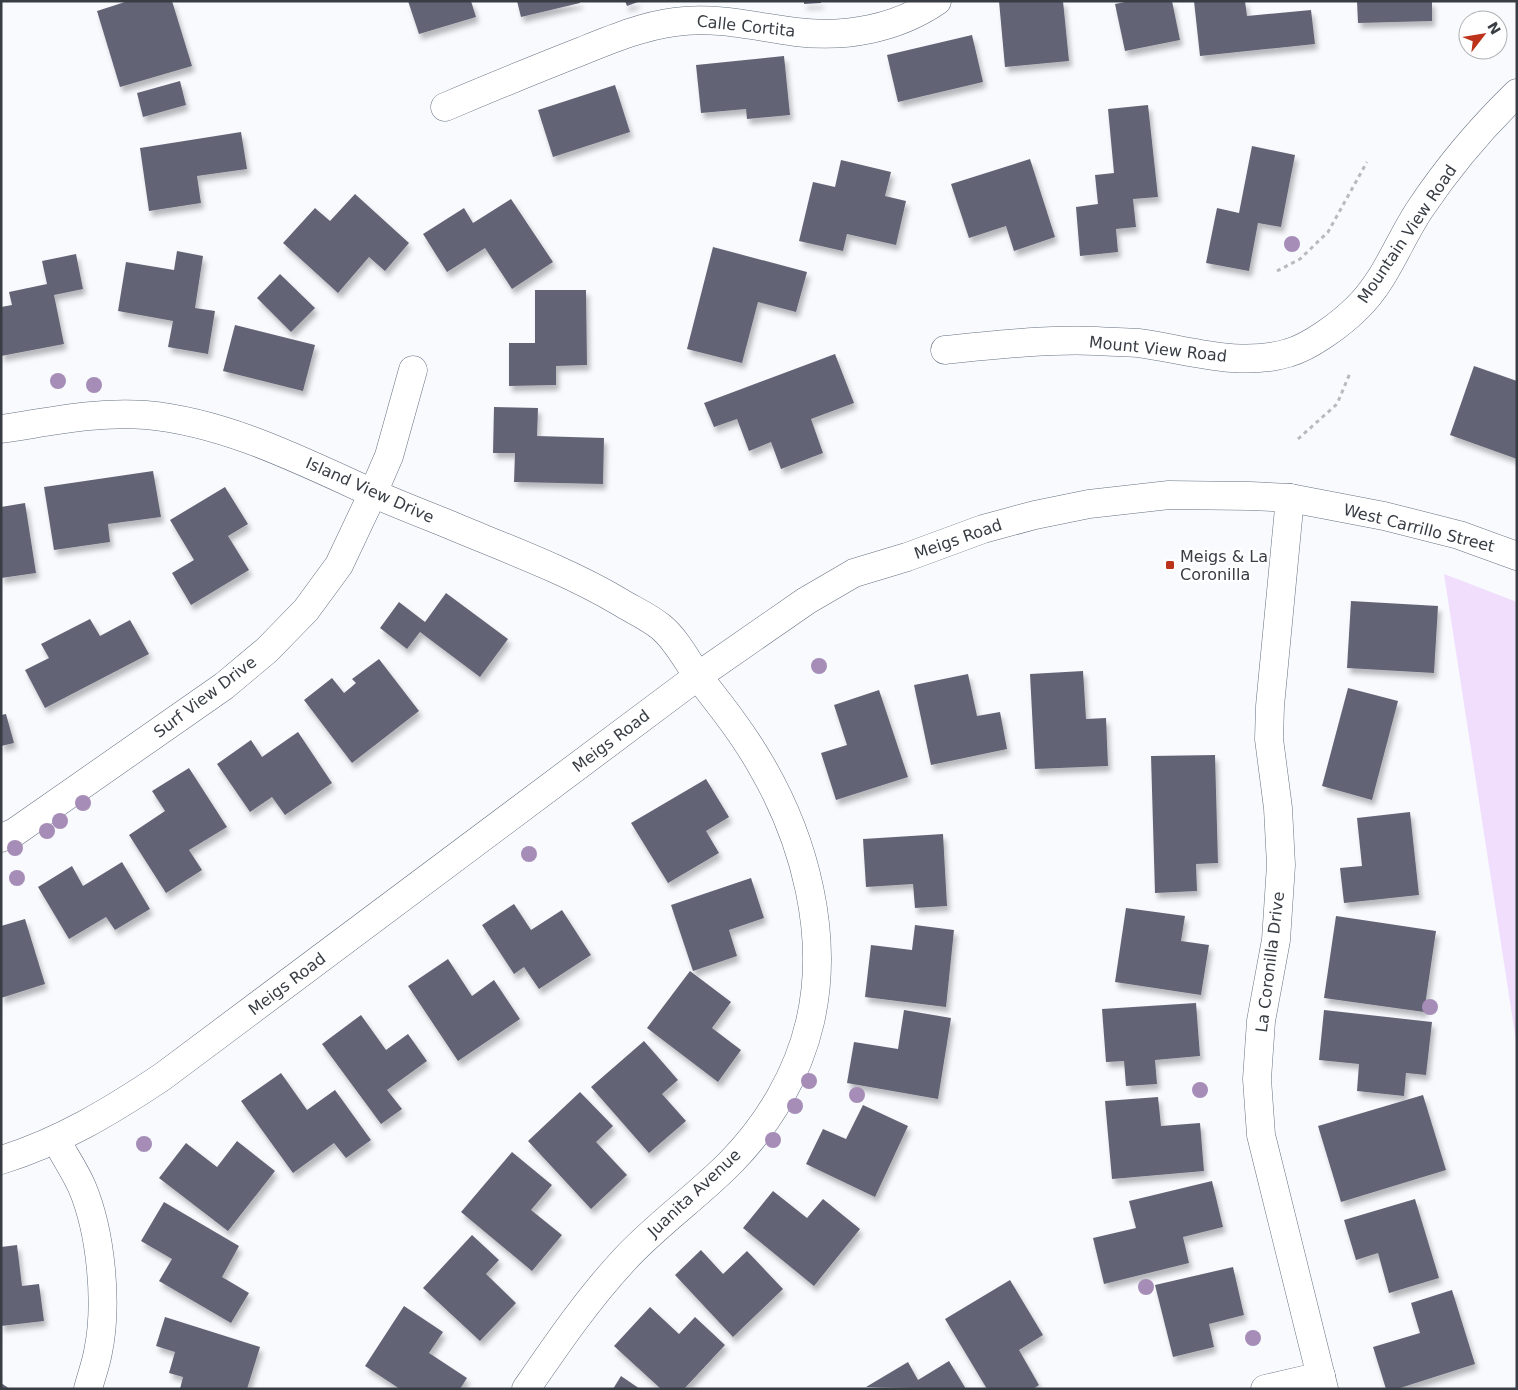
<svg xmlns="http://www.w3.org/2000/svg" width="1518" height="1390" font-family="'DejaVu Sans',sans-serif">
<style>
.green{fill:#f0defc}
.building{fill:#646476;filter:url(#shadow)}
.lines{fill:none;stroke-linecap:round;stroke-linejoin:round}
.minor-casing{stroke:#677282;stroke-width:29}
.major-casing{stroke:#677282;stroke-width:29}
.path{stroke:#b7babf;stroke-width:3;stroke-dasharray:4 4;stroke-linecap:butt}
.minor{stroke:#fff;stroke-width:28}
.major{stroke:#fff;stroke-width:28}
.tree{fill:#a68db7}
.poi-dot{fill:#bd321a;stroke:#fff;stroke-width:2}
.labels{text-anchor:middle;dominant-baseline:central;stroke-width:5;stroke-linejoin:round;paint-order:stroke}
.street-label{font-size:16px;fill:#383d44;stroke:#fff}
.poi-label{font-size:16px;fill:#383d44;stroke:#fff;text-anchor:start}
</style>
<defs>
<filter id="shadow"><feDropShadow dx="3" dy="5.5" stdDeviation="2.5" flood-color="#0004"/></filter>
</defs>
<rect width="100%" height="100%" fill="#f8fafe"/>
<path class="green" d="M1444,574L1517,602V1047Z"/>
<g class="building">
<path d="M128,1H172L192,66L120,87L97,11Z"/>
<path d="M408,1H471L476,17L419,34Z"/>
<path d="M517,1H580V3L521,17Z"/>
<path d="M625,1H638V2L627,6Z"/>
<path d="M804,1H821V3L804,4Z"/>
<path d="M999,1H1063L1069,61L1005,67Z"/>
<path d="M1130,1H1172L1180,40L1125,51L1115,4Z"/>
<path d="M1194,1H1245L1247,16L1311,10L1315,44L1200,56Z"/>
<path d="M1357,1H1432V21L1358,23Z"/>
<path d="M972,35L983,82L898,102L887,55Z"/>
<path d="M784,56L790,115L747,119L746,109L701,113L696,65Z"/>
<path d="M180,81L186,105L143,117L137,93Z"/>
<path d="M615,85L630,132L553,157L538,110Z"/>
<path d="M1148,105L1158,197L1133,199L1136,227L1116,229L1118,252L1080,256L1076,207L1098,204L1095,175L1114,173L1108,109Z"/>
<path d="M241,132L247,169L197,176L201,203L149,211L140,148Z"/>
<path d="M1252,146L1295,155L1281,227L1258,223L1249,271L1206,263L1217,208L1239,213Z"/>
<path d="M1030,159L1055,237L1014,251L1006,226L969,238L951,184Z"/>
<path d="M841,160L891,172L885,196L906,201L896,245L847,234L843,251L799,241L813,182L835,187Z"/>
<path d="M355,194L409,243L385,271L369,257L338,293L283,243L315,208L330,221Z"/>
<path d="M511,199L553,262L512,289L485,248L447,272L423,234L464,208L473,223Z"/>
<path d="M713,247L807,272L796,312L758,302L742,363L687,349Z"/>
<path d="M177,251L203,256L195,308L215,311L208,354L168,347L173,321L118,311L126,262L174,270Z"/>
<path d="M76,254L83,289L54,295L64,344L1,356V307L12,305L9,292L47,284L42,261Z"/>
<path d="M280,274L315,308L291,332L257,298Z"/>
<path d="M535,290H586L587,365L556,366V385L509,386V343H535Z"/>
<path d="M235,325L315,345L303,391L223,371Z"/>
<path d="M835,354L854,403L811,419L823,453L781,469L771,442L749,451L737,419L714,427L704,403Z"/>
<path d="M1474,366L1517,381V459L1450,435Z"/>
<path d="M494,407L538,408L537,436L604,438L603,484L514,482L515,453H493Z"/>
<path d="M153,471L161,517L108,524L110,542L54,550L44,487Z"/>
<path d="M225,487L248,524L228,536L249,570L191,605L172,573L194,560L170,520Z"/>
<path d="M25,503L36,573L1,578V507Z"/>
<path d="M446,593L508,639L480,677L420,632L407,649L380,628L399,602L425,622Z"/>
<path d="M1351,601L1438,606L1434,673L1347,668Z"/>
<path d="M90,619L100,636L130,620L149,654L45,708L25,670L49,658L41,644Z"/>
<path d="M379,659L419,711L352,763L304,700L332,678L344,693L356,683L352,679Z"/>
<path d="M1083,671L1086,719L1106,718L1108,766L1035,769L1030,674Z"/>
<path d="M968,674L977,716L1000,712L1007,749L931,765L914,685Z"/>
<path d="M1348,688L1398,701L1372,800L1322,786Z"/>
<path d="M879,690L908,777L836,800L821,753L847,745L834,705Z"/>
<path d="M6,714L14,743L1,746V715Z"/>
<path d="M298,732L332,783L285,815L272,797L250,812L217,764L251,740L262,757Z"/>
<path d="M1215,755L1218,863L1196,864L1197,891L1155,893L1151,756Z"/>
<path d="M189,768L227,827L189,850L202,870L166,893L129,835L165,811L152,791Z"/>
<path d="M706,779L729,817L706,831L719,853L668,883L631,823Z"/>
<path d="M1410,812L1419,895L1344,903L1340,868L1362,866L1357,818Z"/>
<path d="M943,834L947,906L915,908L913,884L866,887L863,839Z"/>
<path d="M122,862L150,909L115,930L106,917L69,939L38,887L72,866L83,886Z"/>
<path d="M751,878L764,918L729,930L737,956L693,971L671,905Z"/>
<path d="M514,904L531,930L562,910L591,955L539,989L524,967L514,974L482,925Z"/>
<path d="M1126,908L1185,916L1181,941L1209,945L1201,995L1115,982Z"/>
<path d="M1336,916L1436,931L1424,1012L1324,998Z"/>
<path d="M25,919L45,984L1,998V926Z"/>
<path d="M915,925L954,930L946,1007L865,997L871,945L912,950Z"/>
<path d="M448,959L472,996L494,980L520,1019L458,1061L408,986Z"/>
<path d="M690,971L731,1002L712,1028L741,1050L718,1082L647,1028Z"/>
<path d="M1196,1003L1200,1056L1155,1060L1157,1084L1126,1086L1124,1061L1106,1062L1102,1009Z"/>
<path d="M904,1010L951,1018L938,1099L847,1083L854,1042L898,1049Z"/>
<path d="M1324,1010L1432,1022L1426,1075L1406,1073L1404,1096L1357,1091L1359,1064L1319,1060Z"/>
<path d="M361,1015L386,1050L408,1034L427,1061L387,1090L402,1109L381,1124L322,1044Z"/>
<path d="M644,1041L678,1080L662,1094L686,1121L649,1153L591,1087Z"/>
<path d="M281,1073L307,1110L335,1090L371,1140L346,1158L334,1143L293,1173L241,1101Z"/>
<path d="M580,1092L613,1126L596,1142L627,1175L591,1209L528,1141Z"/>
<path d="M1423,1095L1446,1170L1341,1202L1318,1126Z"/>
<path d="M1158,1097L1161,1126L1200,1123L1204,1171L1112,1179L1105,1101Z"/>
<path d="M863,1105L908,1126L875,1197L806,1164L823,1129L846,1139Z"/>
<path d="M237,1141L275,1171L228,1231L159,1178L186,1143L217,1167Z"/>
<path d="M512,1152L552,1185L531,1210L562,1235L532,1271L461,1212Z"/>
<path d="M1212,1181L1223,1227L1183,1237L1189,1263L1104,1284L1093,1238L1136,1228L1129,1201Z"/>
<path d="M773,1191L807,1218L823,1199L860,1229L814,1286L743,1228Z"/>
<path d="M1415,1199L1439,1278L1389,1293L1378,1253L1356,1260L1344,1220Z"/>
<path d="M164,1202L239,1246L222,1277L249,1293L231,1323L159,1281L172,1259L141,1241Z"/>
<path d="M472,1235L499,1260L486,1274L516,1303L480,1341L423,1288Z"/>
<path d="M17,1245L22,1286L39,1284L44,1321L1,1326V1247Z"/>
<path d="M701,1250L723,1274L747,1251L783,1289L733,1337L675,1275Z"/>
<path d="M1233,1267L1244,1315L1209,1324L1214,1347L1173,1357L1155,1285Z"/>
<path d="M1010,1280L1043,1335L1019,1350L1039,1385L1033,1389H987L945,1319Z"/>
<path d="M1452,1290L1475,1364L1397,1389H1386L1373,1347L1420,1333L1411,1303Z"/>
<path d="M404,1306L443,1332L429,1353L467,1378L460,1389H400L365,1366Z"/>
<path d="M650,1307L679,1334L695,1317L725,1345L684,1389H661L614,1346Z"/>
<path d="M165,1317L260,1347L247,1389H180L183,1377L169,1373L175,1352L156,1346Z"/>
<path d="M949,1361L966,1389L866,1387L908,1362L918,1380Z"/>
<path d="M621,1376L640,1389H613Z"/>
<path d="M1,1383L10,1389H1Z"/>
</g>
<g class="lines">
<g class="minor-casing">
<g id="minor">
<path d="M445,107C490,88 536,69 582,51C612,39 643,26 675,22C716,16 756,27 796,32C845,38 896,29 937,1"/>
<path d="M945,350C995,345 1046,339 1096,341C1110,342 1124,342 1138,343C1186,349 1239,368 1288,353C1310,347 1341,324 1357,308C1386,280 1398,242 1420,209C1448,167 1481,128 1517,93"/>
<path d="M1,429C49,422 98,411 146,415C224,422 298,459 368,491C392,502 418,512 443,522C502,547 564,569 620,602C633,610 649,617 661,627C677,640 688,663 700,679C722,707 744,735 761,765C805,840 830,936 810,1022C798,1074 769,1123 732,1161C698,1196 657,1224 624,1260C587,1300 557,1344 526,1389"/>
<path d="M1290,498L1270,706L1269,739L1278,808L1281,865L1276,940L1261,1021L1257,1079L1261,1135L1324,1389"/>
<path d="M1,838L15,832L224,686L267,650L306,610L339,565L373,493L389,456L413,370"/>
<path d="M56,1140C64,1155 75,1171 82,1187C101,1232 108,1304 98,1352C96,1364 91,1377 88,1389"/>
<path d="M1265,1389L1321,1376"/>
</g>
</g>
<g class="major-casing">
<path id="major" d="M1,1160C60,1142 111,1111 162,1077L698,676L806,601L854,573L907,557L983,529L1035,515L1089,504L1169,495L1250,496L1290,498L1384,516L1459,535L1517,556"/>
</g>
<g class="path">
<path d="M1277,271L1300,259L1328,232L1367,162"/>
<path d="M1298,439L1337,404L1350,373"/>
</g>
<use href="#minor" class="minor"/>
<use href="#major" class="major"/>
</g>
<g class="tree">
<circle cx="1292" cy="244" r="8"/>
<circle cx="58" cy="381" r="8"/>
<circle cx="94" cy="385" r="8"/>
<circle cx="819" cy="666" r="8"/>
<circle cx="83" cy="803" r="8"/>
<circle cx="60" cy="821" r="8"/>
<circle cx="47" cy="831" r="8"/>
<circle cx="15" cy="848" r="8"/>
<circle cx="529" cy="854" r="8"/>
<circle cx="17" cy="878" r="8"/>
<circle cx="1430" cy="1007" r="8"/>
<circle cx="809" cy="1081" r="8"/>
<circle cx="1200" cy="1090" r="8"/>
<circle cx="857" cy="1095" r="8"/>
<circle cx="795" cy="1106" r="8"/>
<circle cx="773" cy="1140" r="8"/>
<circle cx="144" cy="1144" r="8"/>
<circle cx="1146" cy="1287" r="8"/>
<circle cx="1253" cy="1338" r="8"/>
</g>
<rect class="poi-dot" x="1165" y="560" width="10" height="10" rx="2.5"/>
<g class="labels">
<g class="street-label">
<text transform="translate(746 26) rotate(6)">Calle Cortita</text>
<text transform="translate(1407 234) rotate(-56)">Mountain View Road</text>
<text transform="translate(1158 349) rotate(6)">Mount View Road</text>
<text transform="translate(370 490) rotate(24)">Island View Drive</text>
<text transform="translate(1419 528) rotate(14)">West Carrillo Street</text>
<text transform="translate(958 539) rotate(-19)">Meigs Road</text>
<text transform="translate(205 697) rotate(-37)">Surf View Drive</text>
<text transform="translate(611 741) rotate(-37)">Meigs Road</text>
<text transform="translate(1270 962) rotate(-83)">La Coronilla Drive</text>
<text transform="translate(287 984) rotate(-37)">Meigs Road</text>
<text transform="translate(694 1193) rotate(-43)">Juanita Avenue</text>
</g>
<g class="poi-label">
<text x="1180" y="556">Meigs &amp; La<tspan x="1180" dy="18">Coronilla</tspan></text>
</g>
</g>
<rect width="1518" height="1390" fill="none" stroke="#383d44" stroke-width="5"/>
<g transform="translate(1483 35) rotate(59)"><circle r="24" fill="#ffffff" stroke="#afb1b4"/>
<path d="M0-4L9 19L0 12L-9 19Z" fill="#bd321a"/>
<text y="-8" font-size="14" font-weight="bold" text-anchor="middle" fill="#383d44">N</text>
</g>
</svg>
